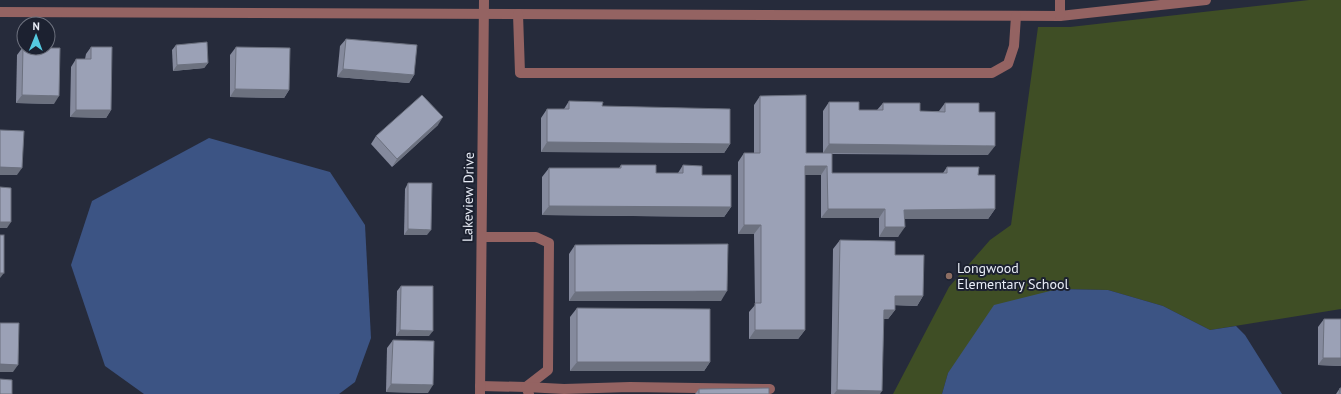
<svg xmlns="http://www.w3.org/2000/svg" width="1341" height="394" font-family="'PT Sans',sans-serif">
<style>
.green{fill:#3f4e25}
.water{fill:#3c5484}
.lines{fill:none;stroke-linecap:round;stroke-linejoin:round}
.minor{stroke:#946362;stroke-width:10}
.wall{fill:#858a9d}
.shaded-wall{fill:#6c717f}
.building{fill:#9ba1b6;stroke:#6c717f}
.education-dot{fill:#8d6e63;stroke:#1c2130;stroke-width:1.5}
.labels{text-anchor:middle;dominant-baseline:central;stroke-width:4;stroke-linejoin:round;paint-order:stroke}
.street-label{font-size:14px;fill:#e8ecf6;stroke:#1c2130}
.poi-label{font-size:14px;fill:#e8ecf6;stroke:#1c2130;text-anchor:start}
</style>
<rect width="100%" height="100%" fill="#262b3b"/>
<path class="green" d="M1309,0H1341V309L1210,330L1163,306L1108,290L1058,289L948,373L942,394H893L949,287L990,240L1011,225L1038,27H1070Z"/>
<g class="water">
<path d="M209,138L330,172L365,225L371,338L355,382L339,394H144L105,366L71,265L92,201Z"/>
<path d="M1058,289L1108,290L1163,306L1210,330L1236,326L1245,335L1282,394H942L948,373L994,305Z"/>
</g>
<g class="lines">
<g class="minor">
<path d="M0,12L1060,16L1206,0"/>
<path d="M518,14L520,73H992L1008,64L1014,46L1016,16"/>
<path d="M1060,16V0"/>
<path d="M482,237H536L549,243L548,370L526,387"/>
<path d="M480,386L526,387L529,394"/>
<path d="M526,387L564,389L630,387L770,389"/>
<path d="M480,394L484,0"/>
</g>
</g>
<g class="wall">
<path d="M346,39L414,75L409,83L337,77L340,46Z"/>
<path d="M176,45L208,63L204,68L173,71L172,50Z"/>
<path d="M23,47L54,104L16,103L17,55Z"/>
<path d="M91,47L111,110L106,118L70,117L71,67L76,59H85L86,54Z"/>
<path d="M236,47L289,90L284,98L230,97V55Z"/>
<path d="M760,96L806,153H823V111L829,102L859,110H877L883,103L920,111H939L945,103L979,112L988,155L832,154V173H943L947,167L978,175L995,209L988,219H905L898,237H879V218H821V175H805V330L798,339H749V312L755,305L754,234H738V162L744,153H754V105Z"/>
<path d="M569,101L602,106L730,144L724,153L541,152V118L547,109H564Z"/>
<path d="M438,125L392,167L371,144L376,136Z"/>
<path d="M621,165L656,173H678L683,165L702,175L731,207L724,217L542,215V177L549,168H619Z"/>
<path d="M408,183L427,235H404L405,189Z"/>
<path d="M840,240L895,255L923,296L917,306L895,305V310L888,319H883L880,394H831L833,249Z"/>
<path d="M575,245L721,301H569V254Z"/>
<path d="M401,286L429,336H396L397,291Z"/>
<path d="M577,308L710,362L704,371H570V317Z"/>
<path d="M1324,319H1341V366L1318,365V327Z"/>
<path d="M393,340L428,393L386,392L387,348Z"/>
<path d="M1340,388L1341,394H1336Z"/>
<path d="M699,389L769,394H695Z"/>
</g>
<g class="shaded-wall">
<path d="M208,63L204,68L173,71L177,65Z"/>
<path d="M343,69L414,75L409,83L337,77Z"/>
<path d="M235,89L289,90L284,98L230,97Z"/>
<path d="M22,95L59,96L54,104L16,103Z"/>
<path d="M76,110H111L106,118L70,117Z"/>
<path d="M443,117L438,125L392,167L397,159Z"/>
<path d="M547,142L730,144L724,153L541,152Z"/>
<path d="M829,144L995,146L988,155L823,153Z"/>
<path d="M805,166H827L821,175H799Z"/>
<path d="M0,167L22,168L17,175H0Z"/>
<path d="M549,206L731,207L724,217L542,215Z"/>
<path d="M828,209H885L879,218H821Z"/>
<path d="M995,209L988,219H898L904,210Z"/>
<path d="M0,222H11L7,228H0Z"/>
<path d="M744,225H761L754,234H738Z"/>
<path d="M885,227H905L898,237H879Z"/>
<path d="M408,229L431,230L427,235H404Z"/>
<path d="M0,273H4L0,278Z"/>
<path d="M727,291L721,301H569L575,292Z"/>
<path d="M895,296H923L917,306L888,305Z"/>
<path d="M884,310H895L888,319H877Z"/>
<path d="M400,330L433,331L429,336H396Z"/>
<path d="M755,330H805L798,339H749Z"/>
<path d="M1323,358H1341V366L1318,365Z"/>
<path d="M577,362H710L704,371H570Z"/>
<path d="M0,364L18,365L13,372H0Z"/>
<path d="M391,384L433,385L428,393L386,392Z"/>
<path d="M837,390L882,391L880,394H834Z"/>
</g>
<g class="building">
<path d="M346,39L417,45L414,75L343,69Z"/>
<path d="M207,42L208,63L177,65L176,45Z"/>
<path d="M23,47H24V48H60L59,96L22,95Z"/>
<path d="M91,47H112L111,110H76V59H91Z"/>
<path d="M236,47L290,48L289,90L235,89Z"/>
<path d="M422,95L443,117L397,159L376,136Z"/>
<path d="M806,95V153H832V173H947V167H979L978,175H995V209L904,210L905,227H885V209H828L827,166H805V330H755V303H761V225H744V153H760V96Z"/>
<path d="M569,101L603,102L602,106L730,109V144L547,142V109H569Z"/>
<path d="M829,102H859V110H883V103H920V111L945,112V103H979V112H995V146L829,144Z"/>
<path d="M0,130L24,131L22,168L0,167Z"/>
<path d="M621,165H656V173H683V165L702,166V175H731V207L549,206V168H621Z"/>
<path d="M408,183H432L431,230L408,229Z"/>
<path d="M0,187L11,188V222H0Z"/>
<rect x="0" y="235" width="4" height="38"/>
<path d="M840,240L895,241V255H924L923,296H895V310H884L882,391L837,390Z"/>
<path d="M728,244L727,291L575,292V245Z"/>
<path d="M401,286H433V331L400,330Z"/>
<path d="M577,308L710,309V362H577Z"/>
<path d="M1324,319H1341V358H1323Z"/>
<path d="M0,323H19L18,365L0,364Z"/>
<path d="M393,340L434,341L433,385L391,384Z"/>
<path d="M0,379L12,380V394H0Z"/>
<path d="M769,388V394H699V389Z"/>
<path d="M1340,388H1341V394H1339Z"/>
</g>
<circle class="education-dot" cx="949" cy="276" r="4"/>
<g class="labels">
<g class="street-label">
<text transform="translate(468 197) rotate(-89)">Lakeview Drive</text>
</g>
<g class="poi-label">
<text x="957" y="268">Longwood<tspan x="957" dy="16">Elementary School</tspan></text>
</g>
</g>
<g transform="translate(36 36) rotate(1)"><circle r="19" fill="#1c2130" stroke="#6e727f"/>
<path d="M0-3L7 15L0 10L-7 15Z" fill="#55cae0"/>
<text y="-6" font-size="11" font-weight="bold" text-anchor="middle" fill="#e8ecf6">N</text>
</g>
</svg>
